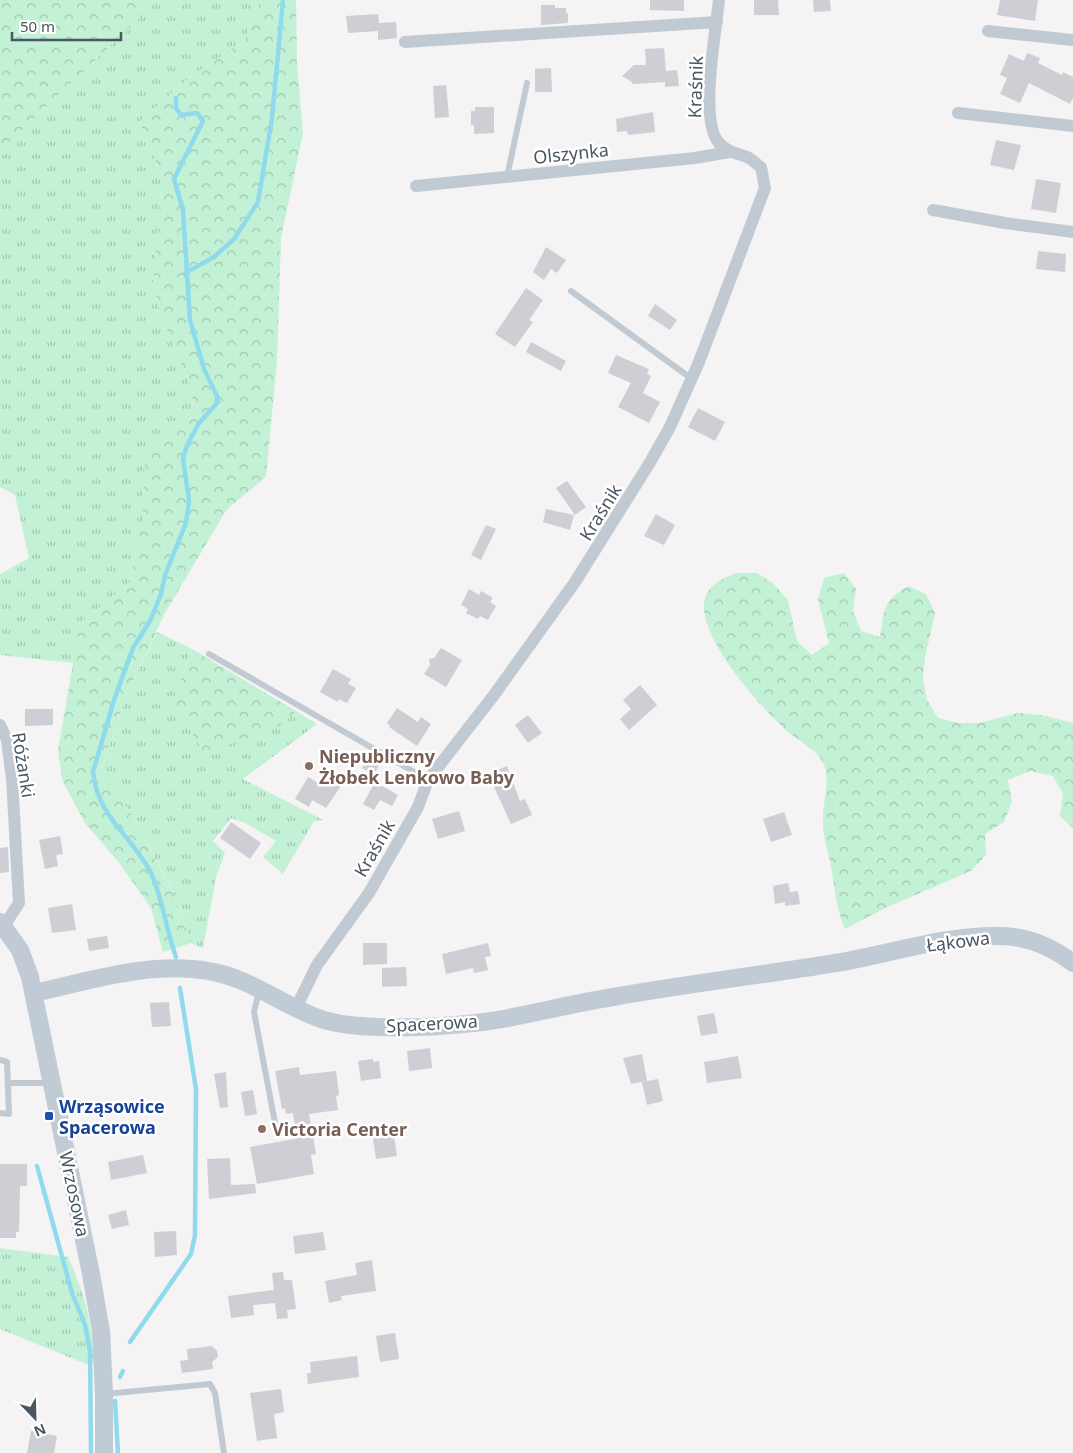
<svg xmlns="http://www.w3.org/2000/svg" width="1073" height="1453" font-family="'Noto Sans',sans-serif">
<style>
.grass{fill:url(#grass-tufts)}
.forest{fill:url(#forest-crowns)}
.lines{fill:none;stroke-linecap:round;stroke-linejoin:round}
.stream{stroke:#90daee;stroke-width:4.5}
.building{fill:#cdcfd5}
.lane{stroke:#c1cad2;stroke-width:6}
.street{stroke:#c1cad2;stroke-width:12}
.secondary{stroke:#c1cbd6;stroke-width:18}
.education-dot{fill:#8d6e63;stroke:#fff;stroke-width:2}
.transit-dot{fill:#1a4fb4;stroke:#fff;stroke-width:2}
.labels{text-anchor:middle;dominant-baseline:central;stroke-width:5;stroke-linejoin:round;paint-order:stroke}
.street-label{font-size:18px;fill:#4a5661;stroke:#fff}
.education-label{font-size:18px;font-weight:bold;fill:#785e54;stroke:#fff;text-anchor:start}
.transit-label{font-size:18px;font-weight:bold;fill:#164399;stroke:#fff;text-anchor:start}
</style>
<defs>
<pattern id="grass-tufts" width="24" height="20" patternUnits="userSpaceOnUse" patternTransform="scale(1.25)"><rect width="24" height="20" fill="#c3f1d5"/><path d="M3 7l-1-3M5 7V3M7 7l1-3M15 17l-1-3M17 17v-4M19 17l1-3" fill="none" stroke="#a0c6b0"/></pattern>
<pattern id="forest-crowns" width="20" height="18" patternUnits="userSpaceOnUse" patternTransform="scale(1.25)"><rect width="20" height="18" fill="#c3f1d5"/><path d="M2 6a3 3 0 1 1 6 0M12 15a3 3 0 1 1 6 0" fill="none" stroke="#a0c6b0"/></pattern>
</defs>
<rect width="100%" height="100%" fill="#f5f3f3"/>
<g class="grass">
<path d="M158,0H260L245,40L189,78L139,122L162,177L153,287L166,328L192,389L193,410L145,461L142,521L130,582L80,623L74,663L0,655V574L29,558L15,495L0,487V151Z"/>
<path d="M157,632L192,649L172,703L279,726L296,711L317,724L243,779L323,820L314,821L283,874L263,857L276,841L245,823L231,818L213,841L225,853L216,877L203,948L191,943L172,889L132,815L101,772L127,694Z"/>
<path d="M0,1248L68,1257C85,1294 91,1320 95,1361L86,1364L0,1329Z"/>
</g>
<g class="forest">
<path d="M0,0H158L0,151Z"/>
<path d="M260,0H296L297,63L303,133L281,238L277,360L266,477L227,509L165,613L127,694L101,771L132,815L172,890L191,943L163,952L151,908L120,864L85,823L62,780L58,750L80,623L130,582L142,521L145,461L193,410L192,389L166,328L153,287L162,177L139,122L189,78L245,40Z"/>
<path d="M736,573H757L774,584L788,600L797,641L812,655L829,643L818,600L824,578L844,573L856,589L853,611L861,631L880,637C885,609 882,602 908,586L926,594L935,613L925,657L923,679L927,700L938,718L959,723H979L1018,713L1042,715L1073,723V828L1060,816L1063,794L1053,776L1030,771L1008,780L1012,801L1004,822L985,834L986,855L971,871L885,908L845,929C836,908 835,888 831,866C828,851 823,837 823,822C822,802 833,776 821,759C813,748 796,739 786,730C761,708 694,633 705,598C709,584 724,578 736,573Z"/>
<path d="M192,649L296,711L279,726L205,754L172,703Z"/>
</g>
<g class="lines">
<g class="stream">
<path d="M185,273L214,257L234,239L258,202L272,118L283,0"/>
<path d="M176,957C166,930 163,899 151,873C132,835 98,819 93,772L115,697L133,648L150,621L161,594L165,575L186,523L189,501L183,458L188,443L199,423L218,402L217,396L204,369L190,320L183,210L174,179L203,121L197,113L181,115L176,108V98"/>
<path d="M37,1166L72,1293L85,1325L90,1351L91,1453"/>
<path d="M130,1342L191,1254L195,1235L196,1089L180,988"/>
<path d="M120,1377L123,1371"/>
<path d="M115,1401L118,1453"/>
</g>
</g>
<g class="building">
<path d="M650,0H684V11L650,10Z"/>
<path d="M754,0H778L779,15H754Z"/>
<path d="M813,0H830L831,11L814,12Z"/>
<path d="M1000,0H1038L1035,21L997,15Z"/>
<path d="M541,5H555V8H566V14L568,13V23L541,25Z"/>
<path d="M378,14L379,23L396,22L397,38L378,40V31L348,33L346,16Z"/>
<path d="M664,48L666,71L677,70L679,86L665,87V82L632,84V82L622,76L634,65H646L645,49Z"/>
<path d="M1027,53L1040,58L1038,63L1062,75L1063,72L1073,77V98L1070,104L1029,83L1020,103L1000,94L1007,78L1000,75L1009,54L1024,61Z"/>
<path d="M551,68L552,92H535V69Z"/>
<path d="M446,85L449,117L435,118L433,86Z"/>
<path d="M475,107H494V133L474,134V125H471V111H475Z"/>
<path d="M653,112L655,132L628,135L627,131L617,132L616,119Z"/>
<path d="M996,140L1021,145L1014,170L990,165Z"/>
<path d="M1036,179L1061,183L1056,213L1031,209Z"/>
<path d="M546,247L566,260L557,273L551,269L544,280L533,272Z"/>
<path d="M1038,251L1066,254L1065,272L1036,269Z"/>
<path d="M526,288L543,300L529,320L533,322L515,347L495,334Z"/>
<path d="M655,304L677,320L670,330L648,316Z"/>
<path d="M531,342L566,361L561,371L526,352Z"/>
<path d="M616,355L649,369L647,374L651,376L643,393L660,402L649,423L618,407L631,383L608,373Z"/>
<path d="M698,408L725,422L715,441L688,427Z"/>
<path d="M567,481L586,507L575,515L556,488Z"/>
<path d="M546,509L574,515L570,530L543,522Z"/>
<path d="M656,514L675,525L664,545L644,536Z"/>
<path d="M486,525L496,529L481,560L471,555Z"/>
<path d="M469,589L479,595L481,591L493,598L490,602L496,606L488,620L480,616L478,619L466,613L468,609L461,605Z"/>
<path d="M441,648L462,660L446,687L424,674L430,665L429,659L434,658Z"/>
<path d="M333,669L351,679L348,684L356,688L347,703L339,699L338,702L320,692Z"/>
<path d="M640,685L657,705L629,730L620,719L631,709L623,700Z"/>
<path d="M397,708L418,722L421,717L431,724L417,746L389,727L390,725L387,723Z"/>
<path d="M25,709H53V725L25,726Z"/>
<path d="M528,715L542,733L528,743L515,725Z"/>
<path d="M368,759L379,765L374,775L362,768Z"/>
<path d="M507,766L520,801L525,799L532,815L511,824L488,774Z"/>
<path d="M325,772L343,783L326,808L312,800L309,807L295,799L308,777L318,783Z"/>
<path d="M375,782L398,795L392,806L380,800L374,810L363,804Z"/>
<path d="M459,811L465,831L438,839L432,819Z"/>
<path d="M784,812L792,835L771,842L763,819Z"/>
<path d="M231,822L261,843L250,859L220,838Z"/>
<path d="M60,836L63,854L56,855L58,866L45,869L39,840Z"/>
<path d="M8,847L9,872L0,873V848Z"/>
<path d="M788,883L790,892L798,891L800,904L785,906V902L775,904L773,886Z"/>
<path d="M72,904L76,930L52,933L48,908Z"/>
<path d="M107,936L109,948L89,951L87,939Z"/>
<path d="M363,943H387V964L363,965Z"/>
<path d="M488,943L491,956L485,957L488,970L474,973L473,968L446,974L442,954Z"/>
<path d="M406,967L407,986L382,987V968Z"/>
<path d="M169,1002L171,1026L152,1027L150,1003Z"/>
<path d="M714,1013L718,1033L701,1036L697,1016Z"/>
<path d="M430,1048L432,1068L409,1071L407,1051Z"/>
<path d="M642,1054L647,1081L631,1084L623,1058Z"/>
<path d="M738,1056L742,1078L707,1083L704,1062Z"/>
<path d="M373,1059V1062L379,1061L381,1078L361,1081L358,1061Z"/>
<path d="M299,1067L300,1075L336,1071L339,1095L336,1096L338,1110L309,1114L316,1154L311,1155L314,1174L257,1184L250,1147L294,1139V1135H296L293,1113L286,1114L285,1108L282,1109L275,1071Z"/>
<path d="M226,1072L228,1107L220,1108L214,1074Z"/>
<path d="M658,1079L663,1101L647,1105L642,1082Z"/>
<path d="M253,1090L257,1114L245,1116L241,1092Z"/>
<path d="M393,1129L397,1156L376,1159L372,1132Z"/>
<path d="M143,1155L147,1173L111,1180L108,1162Z"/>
<path d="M230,1158L231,1185L255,1184L256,1193L209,1199L207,1159Z"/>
<path d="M0,1164H27V1186H20L19,1232H16V1238H0Z"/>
<path d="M126,1210L129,1225L112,1229L108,1215Z"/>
<path d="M176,1231L177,1255L155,1257L154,1232Z"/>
<path d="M323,1232L326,1250L295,1254L293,1236Z"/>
<path d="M372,1260L376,1291L341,1296L342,1300L329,1303L325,1281L357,1275L355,1263Z"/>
<path d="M283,1272L284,1280H292L296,1309L287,1310L288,1318L277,1319L275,1303L253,1305L254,1315L231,1318L228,1296L274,1290L272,1273Z"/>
<path d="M395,1333L399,1359L380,1362L376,1336Z"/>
<path d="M212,1346L217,1351L218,1357L212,1362L213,1369L182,1373L180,1361L188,1360L187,1349Z"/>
<path d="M357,1356L359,1377L308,1384L307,1373H311L310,1362Z"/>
<path d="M281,1389L284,1412L274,1414L277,1438L257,1441L250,1393Z"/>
<path d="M31,1431L57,1436L54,1453H27Z"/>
</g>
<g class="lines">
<g class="lane">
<path d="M507,177L527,83"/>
<path d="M571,291L692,379"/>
<path d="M209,654L428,780"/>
<path d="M259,991L254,1012L276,1128"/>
<path d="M0,1060L7,1062L9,1114L0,1113"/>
<path d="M9,1083H51"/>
<path d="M105,1394L210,1384L215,1393L224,1453"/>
</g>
<g class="street">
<path d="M988,31L1073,40"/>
<path d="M405,42L717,22"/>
<path d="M958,113L1073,126"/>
<path d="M416,186L695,158L729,152"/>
<path d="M933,210L1005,223L1073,232"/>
<path d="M0,725L7,740L12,779L19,903L4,926"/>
<path d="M296,1008L317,965L369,893L418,807L428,780L494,695L575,582L649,464L670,427L699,362L765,188L761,167C757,165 753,160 749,158C738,153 728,153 719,143C699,122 716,30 719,0"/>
</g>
<g class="secondary">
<path d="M0,922L20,950L30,977L91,1274L101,1331L104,1394V1453"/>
<path d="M34,993C89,981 151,961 208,971C249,977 283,1006 321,1019C364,1033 457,1027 503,1019C540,1012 576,1003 613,997C687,984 762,975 836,963C890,954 944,935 999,936C1028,936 1051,946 1073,963"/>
</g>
</g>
<g class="education-dot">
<circle cx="309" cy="766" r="5"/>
<circle cx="262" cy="1129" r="5"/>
</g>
<rect class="transit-dot" x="44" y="1111" width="10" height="10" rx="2.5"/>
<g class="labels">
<g class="street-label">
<text transform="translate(695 87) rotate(-88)">Kraśnik</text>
<text transform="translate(571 153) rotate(-6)">Olszynka</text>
<text transform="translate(600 512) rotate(-58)">Kraśnik</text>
<text transform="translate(24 765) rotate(81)">Różanki</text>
<text transform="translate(374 848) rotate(-60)">Kraśnik</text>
<text transform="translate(958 941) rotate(-7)">Łąkowa</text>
<text transform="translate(432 1023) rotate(-3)">Spacerowa</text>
<text transform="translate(75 1194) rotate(78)">Wrzosowa</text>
</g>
<g class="education-label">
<text x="319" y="756">Niepubliczny<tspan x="319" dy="21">Żłobek Lenkowo Baby</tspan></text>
<text x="272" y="1129">Victoria Center</text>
</g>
<g class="transit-label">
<text x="59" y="1106">Wrząsowice<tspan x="59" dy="21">Spacerowa</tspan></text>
</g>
</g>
<g transform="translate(35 1418) rotate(157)" stroke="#ffffff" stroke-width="4" paint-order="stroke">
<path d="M0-4L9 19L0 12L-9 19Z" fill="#4a5661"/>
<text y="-8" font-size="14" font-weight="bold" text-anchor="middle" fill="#4a5661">N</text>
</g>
<path d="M12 32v8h109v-8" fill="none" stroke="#4a5661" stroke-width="2.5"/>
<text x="20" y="32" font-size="15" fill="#4a5661" stroke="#ffffff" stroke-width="4" paint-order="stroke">50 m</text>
</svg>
